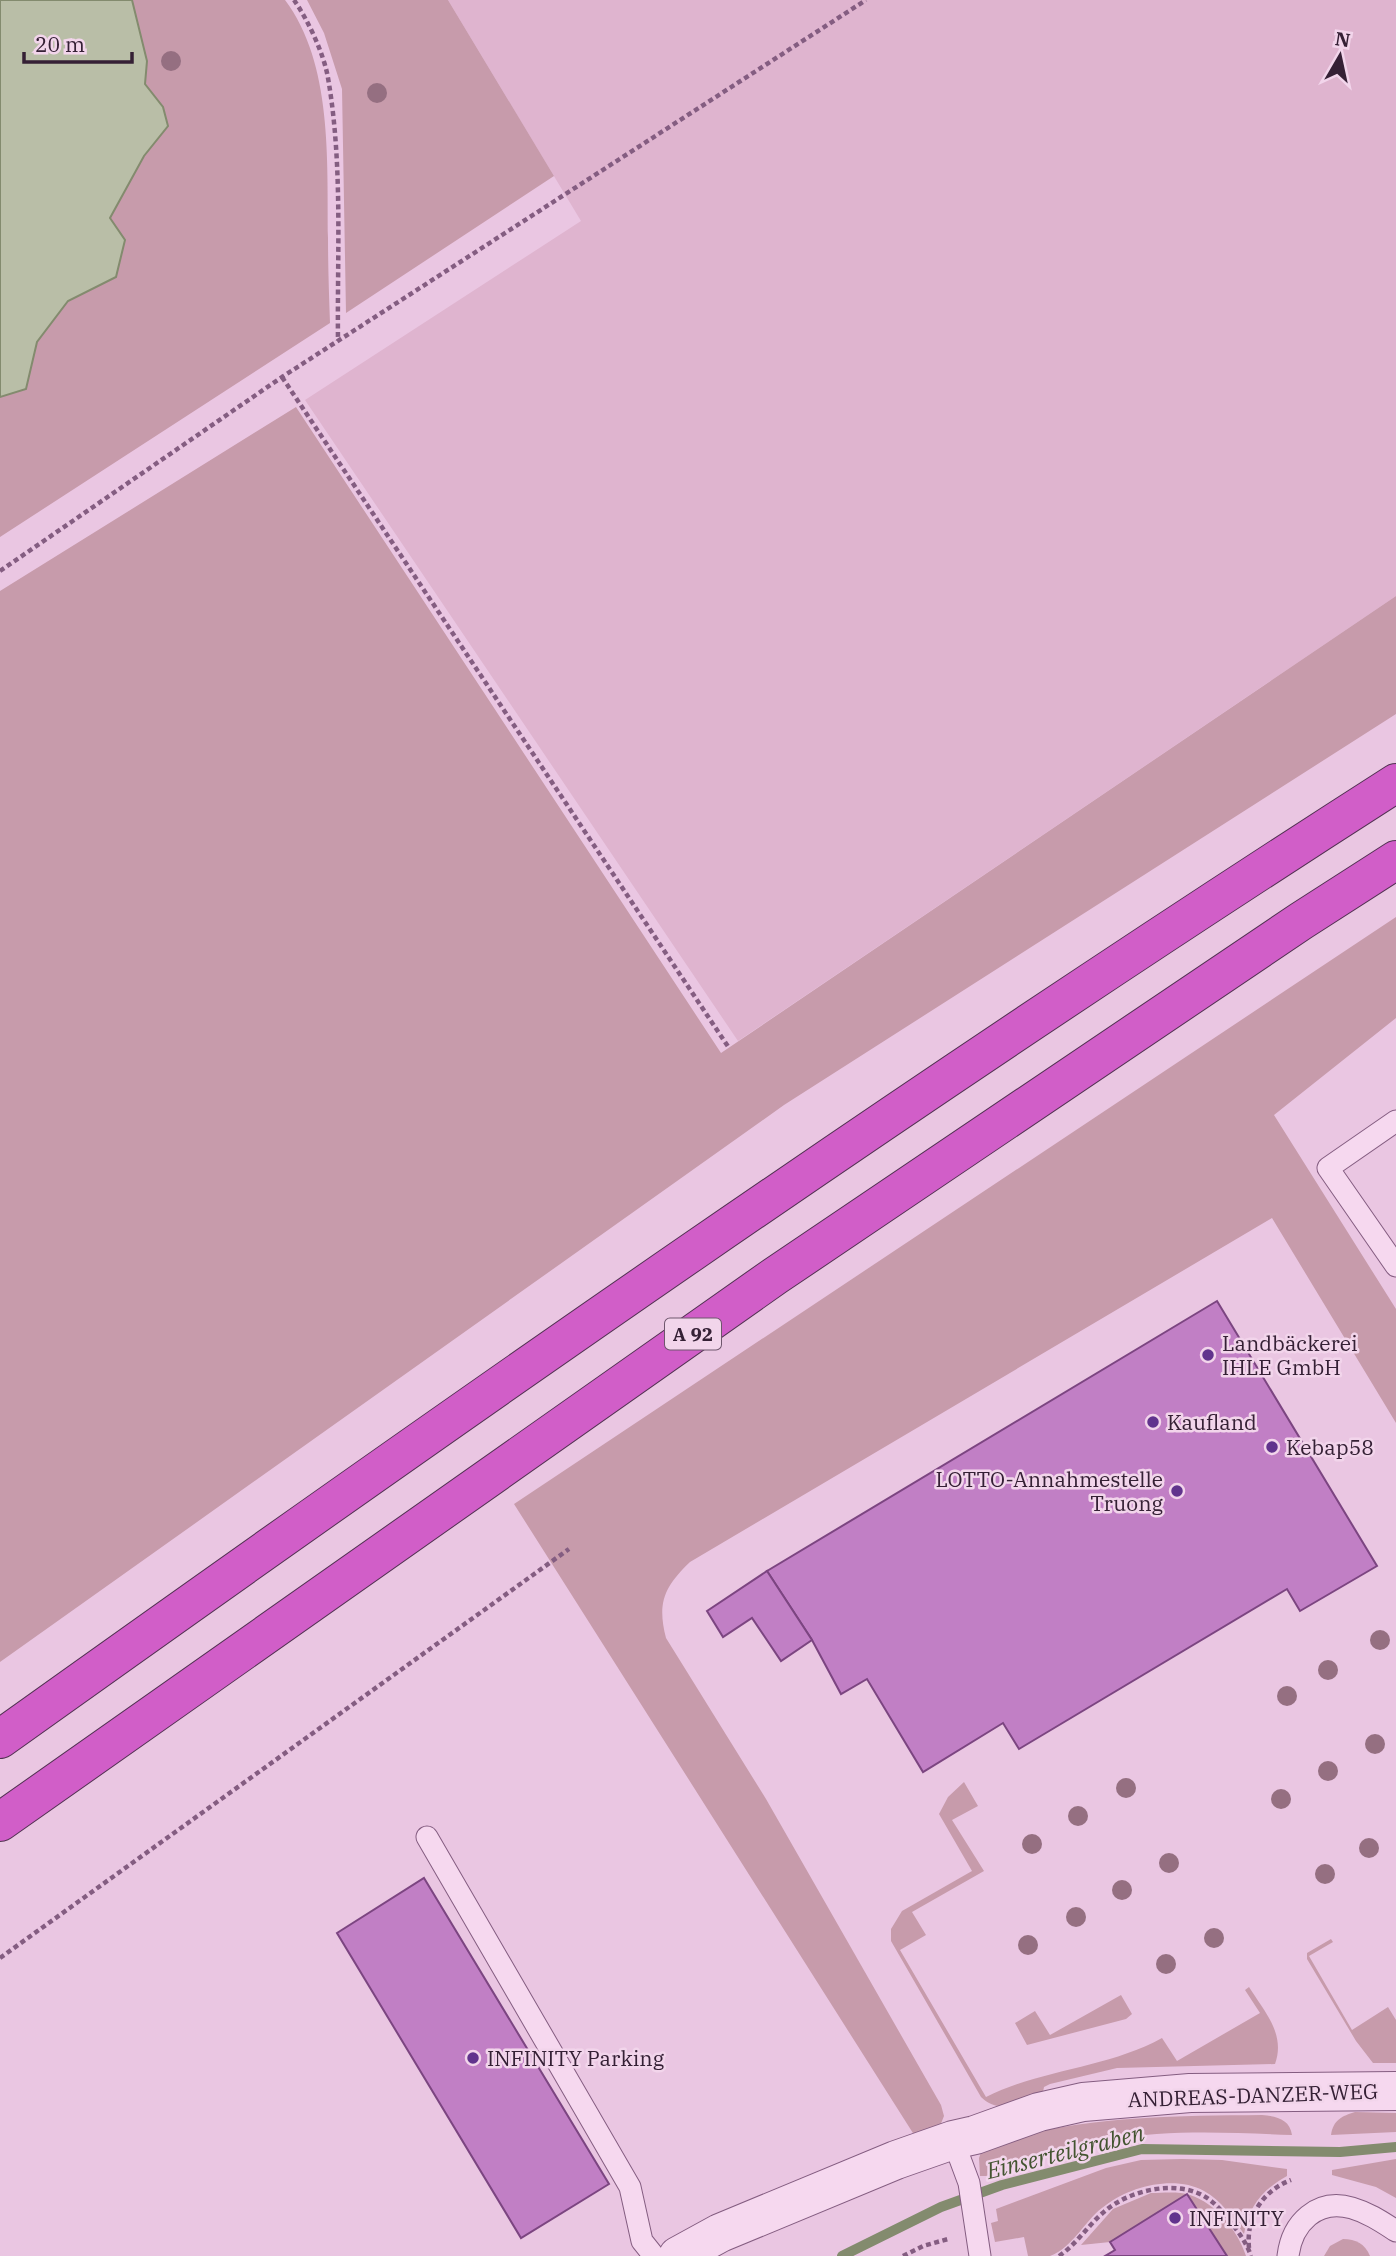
<svg xmlns="http://www.w3.org/2000/svg" width="1396" height="2256" font-family="'IBM Plex Serif',serif">
<style>
.farmland{fill:#dfb4cf}
.green{fill:#c79bab}
.water{fill:#b9bea7;stroke:#838b6e;stroke-width:2}
.lines{fill:none;stroke-linecap:round;stroke-linejoin:round}
.stream{stroke:#838b6e;stroke-width:10}
.building{fill:#c17fc5;stroke:#7c4581;stroke-width:2}
.lane-casing{stroke:#845d81;stroke-width:23}
.street-casing{stroke:#845d81;stroke-width:40}
.highway-casing{stroke:#523152;stroke-width:40}
.path{stroke:#845d81;stroke-width:4.5;stroke-dasharray:5 3.5;stroke-linecap:butt}
.lane{stroke:#f6d8ef;stroke-width:21}
.street{stroke:#f6d8ef;stroke-width:38}
.highway{stroke:#d15ec8;stroke-width:38}
.tree{fill:#956f81}
.poi-dot{fill:#61338d;stroke:#f2d5eb;stroke-width:2.5}
.labels{text-anchor:middle;dominant-baseline:central;stroke-width:5;stroke-linejoin:round;paint-order:stroke}
.shield{fill:#f2d5eb;stroke:#6e566c;stroke-width:2}
.shield-label{font-size:19px;font-weight:bold;fill:#352035}
.poi-label{font-size:21px;fill:#352035;stroke:#f2d5eb;text-anchor:start}
.street-label{font-size:21px;fill:#352035;stroke:#f2d5eb}
.water-label{font-size:23px;font-style:italic;fill:#435430;stroke:#f2d5eb}
</style>
<rect width="100%" height="100%" fill="#eac6e2"/>
<path class="farmland" d="M448,0H1396V596L738,1041L305,400L581,221Z"/>
<g class="green">
<path d="M132,0H285C333,64 327,161 328,238C328,266 329,295 330,323L0,537V397L26,388L37,342L68,301L116,277L110,218L144,156L168,126L163,107L145,84L147,61Z"/>
<path d="M307,0H448L554,176L346,313L342,89L324,33Z"/>
<path d="M296,407L721,1053L1396,596V714L784,1105L0,1662V591Z"/>
<path d="M1396,917V1018L1274,1115L1396,1309V1423L1272,1218L690,1562C664,1587 657,1603 666,1638L766,1799L941,2105L944,2116L940,2126L918,2141L514,1504Z"/>
<path d="M964,1782L978,1806L952,1820L984,1871L912,1912L926,1935L900,1950L986,2097C1042,2069 1108,2068 1162,2038L1177,2061L1260,2013L1245,1990L1249,1987C1264,2011 1286,2034 1275,2064L1117,2068L1050,2084L1044,2087L1043,2092C1021,2101 1000,2116 981,2097L891,1941V1929L902,1911L972,1871L939,1814L948,1797Z"/>
<path d="M1331,1939L1333,1942L1309,1956L1352,2030L1388,2007L1396,2020V2063H1373L1356,2041L1307,1959V1953Z"/>
<path d="M1121,1995L1132,2014L1126,2019L1027,2045L1015,2023L1035,2011L1050,2035Z"/>
<path d="M1355,2112L1396,2113V2132L1331,2135C1333,2120 1342,2116 1355,2112Z"/>
<path d="M1262,2115C1276,2116 1290,2119 1292,2135C1232,2133 1169,2129 1110,2140C1068,2148 1027,2162 986,2176H980L979,2158L983,2147C1073,2116 1168,2116 1262,2115Z"/>
<path d="M1182,2159L1222,2160L1287,2169V2176C1262,2190 1249,2206 1244,2234C1233,2218 1221,2200 1204,2191C1175,2175 1131,2186 1106,2205C1086,2218 1073,2248 1050,2256C1044,2256 1035,2256 1028,2256L1024,2237L995,2242L991,2223L998,2221L996,2209L1106,2168L1141,2160Z"/>
<path d="M1396,2159V2198L1376,2187L1332,2175V2170Z"/>
<path d="M1151,2193C1163,2193 1178,2191 1190,2195C1216,2203 1238,2231 1246,2256H1227L1186,2195L1110,2242L1081,2245L1113,2209Z"/>
<path d="M1343,2239C1356,2239 1365,2244 1370,2256H1324L1330,2246Z"/>
</g>
<path class="water" d="M0,0H132L147,61L145,84L163,107L168,126L144,156L110,218L125,240L116,277L68,301L37,342L26,389L0,397Z"/>
<g class="lines">
<path class="stream" d="M842,2256L941,2207L1002,2185L1142,2149L1340,2152L1396,2147"/>
</g>
<g class="building">
<path d="M1217,1301L1377,1566L1300,1611L1287,1589L1019,1749L1003,1723L923,1772L867,1679L841,1694L812,1640L767,1571Z"/>
<path d="M767,1571L812,1640L781,1661L752,1618L723,1637L707,1611Z"/>
<path d="M424,1878L609,2184L521,2238L337,1933Z"/>
<path d="M1187,2194L1227,2256H1105L1115,2250L1110,2242Z"/>
</g>
<g class="lines">
<g class="lane-casing">
<g id="lane">
<path d="M1396,1121L1328,1168L1396,1266"/>
<path d="M427,1837L630,2187L642,2241L654,2256"/>
<path d="M953,2140L969,2183L980,2256"/>
<path d="M1288,2256C1292,2223 1317,2198 1352,2208C1369,2213 1382,2222 1396,2231"/>
</g>
</g>
<g class="street-casing">
<path id="street" d="M678,2256L720,2233L896,2160L953,2140L975,2135L1039,2112L1083,2102L1190,2093L1396,2091"/>
</g>
<g class="highway-casing">
<g id="highway">
<path d="M0,1739C459,1411 921,1087 1396,783"/>
<path d="M0,1822L775,1276L1301,921L1396,860"/>
</g>
</g>
<g class="path">
<path d="M294,0C308,20 324,54 328,78C343,164 337,254 338,341"/>
<path d="M282,377L729,1048"/>
<path d="M0,571L282,377L866,0"/>
<path d="M0,1958L569,1549"/>
<path d="M1249,2248C1246,2217 1262,2191 1291,2180"/>
<path d="M903,2256L923,2246L948,2239"/>
<path d="M1059,2256C1077,2244 1088,2225 1105,2211C1131,2189 1181,2178 1210,2200C1219,2207 1225,2215 1232,2224C1240,2234 1247,2244 1251,2256"/>
</g>
<use href="#lane" class="lane"/>
<use href="#street" class="street"/>
<use href="#highway" class="highway"/>
</g>
<g class="tree">
<circle cx="171" cy="61" r="10"/>
<circle cx="377" cy="93" r="10"/>
<circle cx="1380" cy="1640" r="10"/>
<circle cx="1328" cy="1670" r="10"/>
<circle cx="1287" cy="1696" r="10"/>
<circle cx="1375" cy="1744" r="10"/>
<circle cx="1328" cy="1771" r="10"/>
<circle cx="1126" cy="1788" r="10"/>
<circle cx="1281" cy="1799" r="10"/>
<circle cx="1078" cy="1816" r="10"/>
<circle cx="1032" cy="1844" r="10"/>
<circle cx="1369" cy="1848" r="10"/>
<circle cx="1169" cy="1863" r="10"/>
<circle cx="1325" cy="1874" r="10"/>
<circle cx="1122" cy="1890" r="10"/>
<circle cx="1076" cy="1917" r="10"/>
<circle cx="1214" cy="1938" r="10"/>
<circle cx="1028" cy="1945" r="10"/>
<circle cx="1166" cy="1964" r="10"/>
</g>
<g class="poi-dot">
<circle cx="1208" cy="1355" r="7"/>
<circle cx="1153" cy="1422" r="7"/>
<circle cx="1272" cy="1447" r="7"/>
<circle cx="1177" cy="1491" r="7"/>
<circle cx="473" cy="2058" r="7"/>
<circle cx="1175" cy="2218" r="7"/>
</g>
<g class="labels">
<rect class="shield" x="665" y="1318.5" width="56" height="31" rx="5"/>
<g class="shield-label">
<text x="693" y="1334">A 92</text>
</g>
<g class="poi-label">
<text x="1222" y="1343">Landbäckerei<tspan x="1222" dy="24">IHLE GmbH</tspan></text>
<text x="1167" y="1422">Kaufland</text>
<text x="1286" y="1447">Kebap58</text>
<text x="1163" y="1479" text-anchor="end">LOTTO-Annahmestelle<tspan x="1163" dy="24">Truong</tspan></text>
<text x="487" y="2058">INFINITY Parking</text>
<text x="1189" y="2218">INFINITY</text>
</g>
<g class="street-label">
<text transform="translate(1253 2095) rotate(-2)">ANDREAS-DANZER-WEG</text>
</g>
<g class="water-label">
<text transform="translate(1065 2151) rotate(-14)">Einserteilgraben</text>
</g>
</g>
<g transform="translate(1340 56) rotate(9)" stroke="#f2d5eb" stroke-width="5" paint-order="stroke">
<path d="M0-5L12 26L0 18L-12 26Z" fill="#352035"/>
<text y="-10" font-size="19" font-weight="bold" text-anchor="middle" fill="#352035">N</text>
</g>
<path d="M24 52v10h108v-10" fill="none" stroke="#352035" stroke-width="3.5"/>
<text x="35" y="52" font-size="21" fill="#352035" stroke="#f2d5eb" stroke-width="5" paint-order="stroke">20 m</text>
</svg>
